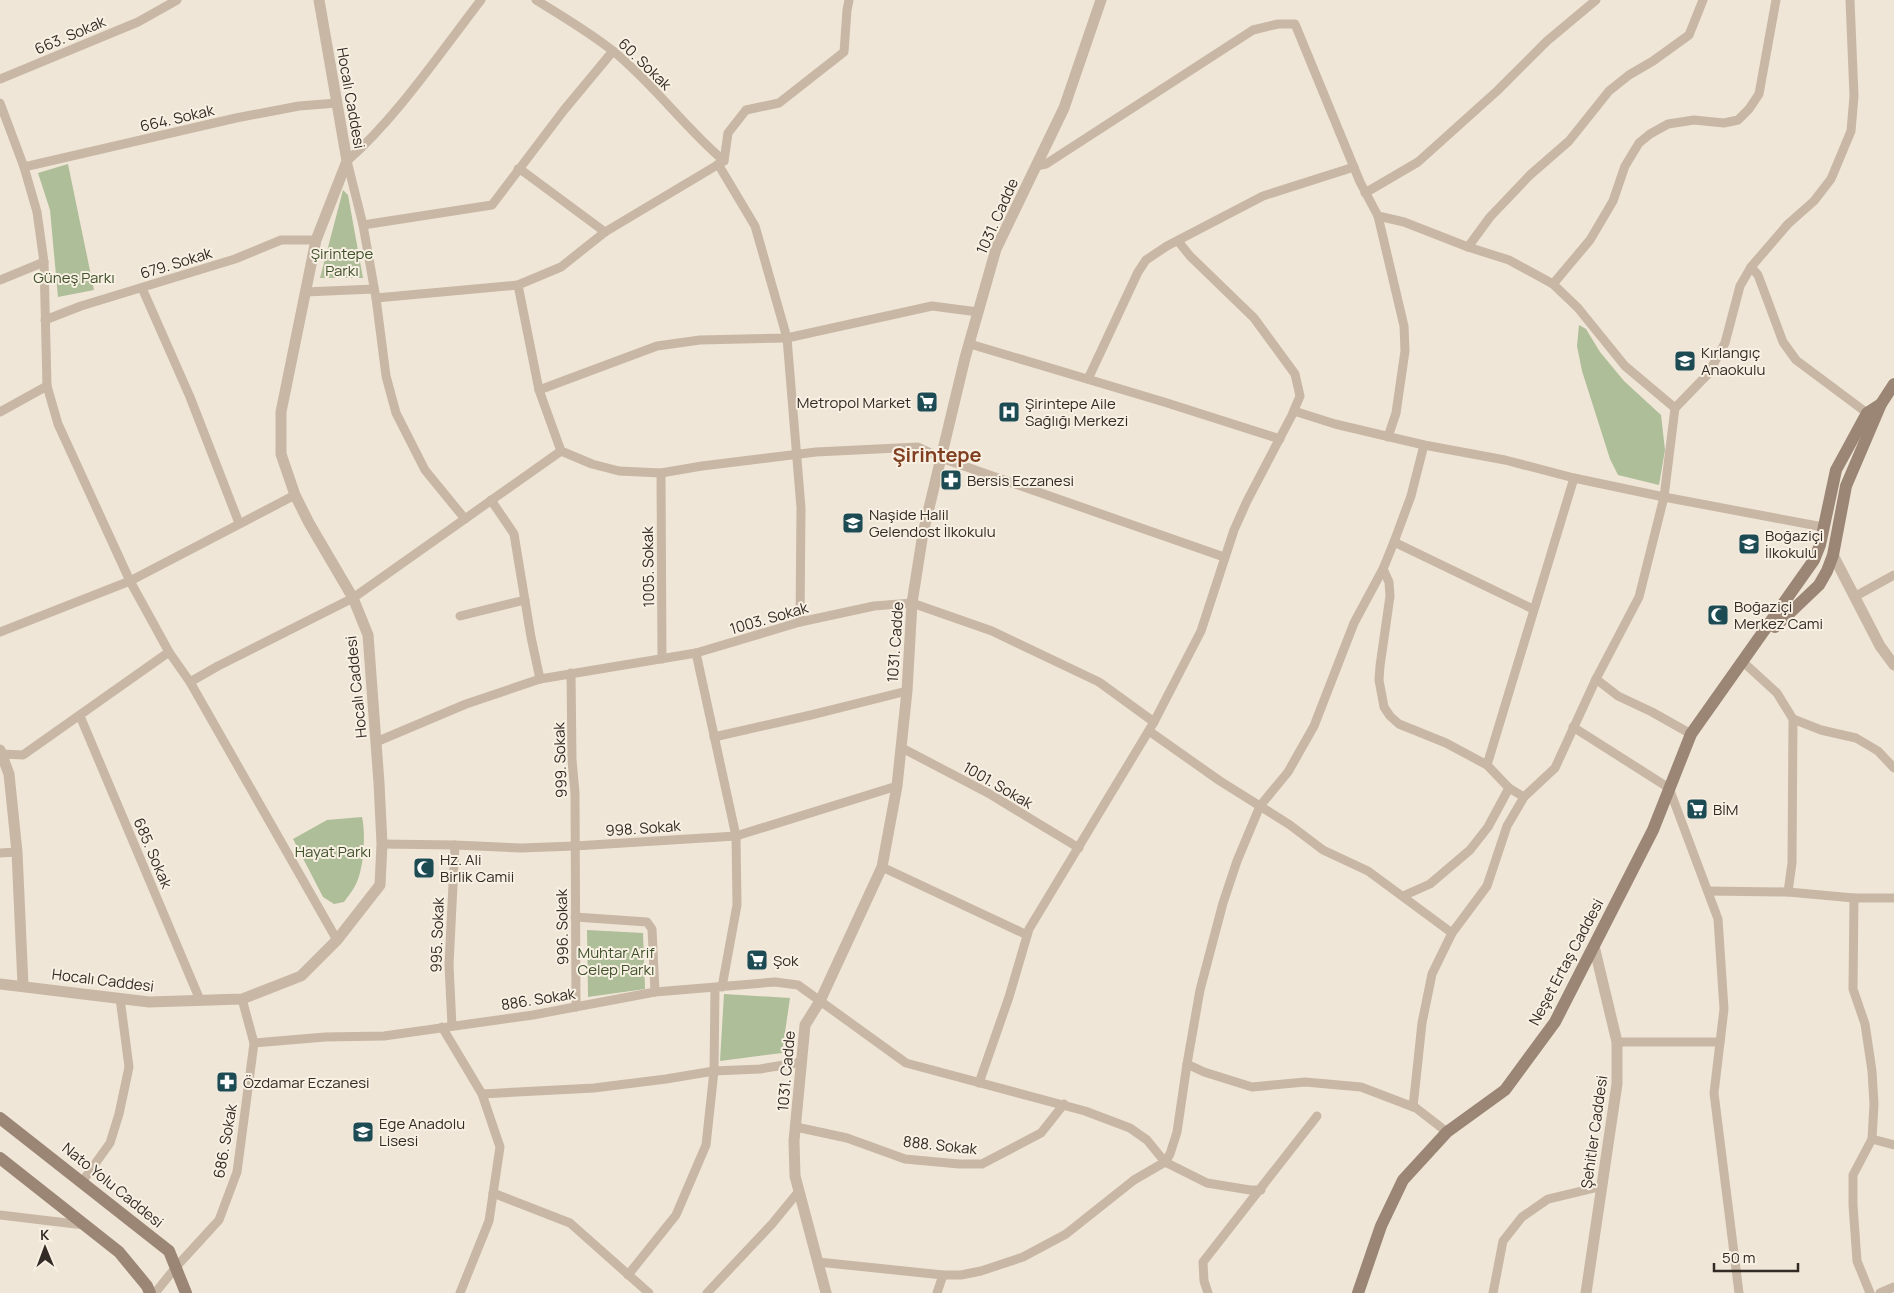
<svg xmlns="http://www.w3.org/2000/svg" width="1894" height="1293" font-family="Manrope,sans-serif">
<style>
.green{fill:#aebe98}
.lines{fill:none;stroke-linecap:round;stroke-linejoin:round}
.minor{stroke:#c8b7a4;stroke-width:9}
.tertiary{stroke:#c8b7a4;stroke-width:11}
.secondary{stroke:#9b8675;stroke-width:12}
.labels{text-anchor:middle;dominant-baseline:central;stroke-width:4;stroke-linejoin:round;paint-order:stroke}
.street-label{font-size:15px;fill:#332b25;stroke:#f8f0e3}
.park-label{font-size:15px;fill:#3f512a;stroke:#f8f0e3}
.poi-label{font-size:15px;fill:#332b25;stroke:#f8f0e3;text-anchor:start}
.district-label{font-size:20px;font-weight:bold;fill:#803f20;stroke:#f8f0e3}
</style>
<rect width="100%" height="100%" fill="#f0e6d7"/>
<g class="green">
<path d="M68,164L94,290L58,297L50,210L38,173Z"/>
<path d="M343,190L348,195L363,278H320Z"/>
<path d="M1579,325L1586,329L1600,352L1624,381L1661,415L1665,450L1659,485L1618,475L1610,459L1582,371L1577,346Z"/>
<path d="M362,817C366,835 364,870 355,886C352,892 347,897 344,902L334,904L323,897L293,839L327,820Z"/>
<path d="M587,930L643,933L645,989L588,997Z"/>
<path d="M724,994L790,998L782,1053L720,1061Z"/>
</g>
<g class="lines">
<g class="minor">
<path d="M536,0C562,16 589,32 613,51C653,83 684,127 724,161"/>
<path d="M0,79L138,22L177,0"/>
<path d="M0,103L24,167L37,212L44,262L47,386L58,424L130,581L169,652L190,682L337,940"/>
<path d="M718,164L755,226L787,338L801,508L800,622"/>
<path d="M1036,166L1046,164L1253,30L1278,24H1295L1360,182L1378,216L1404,222L1468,247L1509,260L1553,284L1578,308L1625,366L1675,408"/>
<path d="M24,167L236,118L299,106L337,103"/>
<path d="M518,169L524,172L605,232"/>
<path d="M1365,193L1418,162L1497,91L1547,41L1596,0"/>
<path d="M1378,216L1404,326L1405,351L1396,413L1388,437"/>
<path d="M363,225L492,205L564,110L613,51"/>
<path d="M1468,247L1490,217L1530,175L1569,141L1609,91L1629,75L1653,61L1689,35L1703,0"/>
<path d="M1751,267L1758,275L1783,342L1796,360L1867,413"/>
<path d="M0,280L44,262"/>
<path d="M1553,284L1590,240L1613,201L1625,166L1639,143L1650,134L1668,124L1694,120L1724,123L1738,120L1749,109L1759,94L1776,0"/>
<path d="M518,285L539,390L561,451L592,464L619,471L661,473L702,466L816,452L918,447L941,458L1224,557"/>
<path d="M142,288L190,397L239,523"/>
<path d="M305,292L374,289"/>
<path d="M376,298L518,285L561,267L605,232L724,161L728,133L746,110L779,103L844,52L847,10L849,0"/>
<path d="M45,320L81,306L235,259L281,240H316"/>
<path d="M970,344L1164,402L1280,439"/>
<path d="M1088,379L1138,272L1146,260L1167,246L1263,196L1354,167"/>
<path d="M539,390L657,346L700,340L787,338L932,306L978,312"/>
<path d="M1675,408L1708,374L1725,343L1740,286L1751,267L1788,224L1814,201L1831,179L1851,131L1854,96L1850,0"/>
<path d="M1294,411L1335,424L1424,445L1505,460L1574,478L1664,497L1823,527"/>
<path d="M0,412L47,386"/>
<path d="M661,473L662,659"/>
<path d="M491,500L514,534L531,637L540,679"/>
<path d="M465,519L425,470L396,413L386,376L376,298L363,225L347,161C397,117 440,53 481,0"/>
<path d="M1394,542L1533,609"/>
<path d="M1383,569L1389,582L1390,596L1380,666L1379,680L1384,707L1390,716L1399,724L1446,743L1487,765L1509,788L1524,797"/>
<path d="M1854,597L1894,575"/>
<path d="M460,616L525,600"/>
<path d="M0,632L130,581L295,495"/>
<path d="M696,653L736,836L737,905L722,987"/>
<path d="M1742,661L1777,693L1793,719L1792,863L1788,892"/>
<path d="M571,673L572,760L575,793L576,1007"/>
<path d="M1596,679L1618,696L1652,712L1691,734"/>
<path d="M190,682L218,666L353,598L561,451"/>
<path d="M80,716L200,1000"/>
<path d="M1793,719L1821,730L1856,738L1878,751L1894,768"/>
<path d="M1573,727L1669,788L1718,919L1724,1009L1714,1093L1739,1293"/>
<path d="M1149,731L1220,781L1290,825L1323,850L1368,871L1452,933"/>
<path d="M714,737L811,715L907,691"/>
<path d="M376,742L466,704L540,679L696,653L800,622L874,606L912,603L992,631L1099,682L1154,722"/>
<path d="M902,748L988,793L1079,848"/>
<path d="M2,754L23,755L169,652"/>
<path d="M1487,765L1574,478"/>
<path d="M382,844L455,845L521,848L575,846L736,836L897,786"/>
<path d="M0,853L17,852"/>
<path d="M882,867L1027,935"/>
<path d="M1708,891L1788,892L1854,898H1894"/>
<path d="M1403,896L1430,884L1470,850L1488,827L1509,788"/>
<path d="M1854,898L1853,989L1865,1024L1872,1071L1874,1104L1872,1139L1853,1175V1205L1857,1261L1870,1293"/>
<path d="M575,917L647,922L652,929L655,992"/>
<path d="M452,1026L449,965L455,845"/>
<path d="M442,1027L482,1094L500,1147L489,1221L460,1293"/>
<path d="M1617,1042H1720"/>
<path d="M254,1043L325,1037L384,1036L533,1015L655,992L775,982L798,985L906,1063L1085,1111L1130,1128L1147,1140L1165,1162L1207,1183L1250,1190H1261"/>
<path d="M1187,1064L1204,1072L1252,1087L1305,1082L1361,1087L1416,1108L1447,1132"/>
<path d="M979,1083L1009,997L1029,929L1154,722L1201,631L1234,530L1247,501L1292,415L1300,396L1295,374L1254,318L1190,256L1178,241"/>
<path d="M482,1094L594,1088L666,1079L714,1071L760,1069L802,1062"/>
<path d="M1413,1107L1422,1023L1432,974L1452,933L1487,886L1507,826L1524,797L1555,768L1596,679L1639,597L1664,497L1675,408"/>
<path d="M796,1127L847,1138L905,1159L959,1164H982L1041,1133L1064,1104"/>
<path d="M1872,1139L1894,1145"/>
<path d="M82,1182L110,1143L119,1114L129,1067L120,998"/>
<path d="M493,1193L570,1223L649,1293"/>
<path d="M0,1215L84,1225"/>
<path d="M818,1262L943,1275H961L981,1271L1023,1257L1066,1234L1134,1180L1165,1162L1170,1154L1177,1132L1187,1064L1200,990L1223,903L1237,861L1260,806L1288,772L1314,726L1354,623L1383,569L1394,542L1411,496L1424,445"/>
<path d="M628,1275L676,1215L706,1145L714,1071L715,988"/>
<path d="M155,1293L176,1267L219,1220L237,1172L254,1043L242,999"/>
<path d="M707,1293L772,1224L799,1191"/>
<path d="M937,1293L943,1275"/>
<path d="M1208,1293L1204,1281L1203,1262L1317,1116"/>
<path d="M1493,1293L1503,1241L1522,1217L1548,1199L1602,1186"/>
<path d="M1880,1293L1894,1287"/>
</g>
<g class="tertiary">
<path d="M1833,555L1880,646L1894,665"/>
<path d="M0,750L9,774L17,852L23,985"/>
<path d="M0,984L149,1002L242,999L301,976L337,940L380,885L382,844L379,783L368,635L353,598L309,523L295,495L281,454V412L316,240L347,161L319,0"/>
<path d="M826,1293L795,1176L794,1141L805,1025L820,1001L882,867L897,786L907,691L912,603L923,533L965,358L996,249L1064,108L1101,0"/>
<path d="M1586,1293L1617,1084V1042L1594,946"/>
</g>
<g class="secondary">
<path d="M1775,627L1819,585L1827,571L1833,555L1846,486L1881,404L1894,384"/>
<path d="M0,1118L169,1251L186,1293"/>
<path d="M0,1158L119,1252L147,1286L150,1293"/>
<path d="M1358,1293L1381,1226L1403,1180L1447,1132L1505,1090L1555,1022L1653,830L1691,734L1814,560L1820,545L1836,470L1867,413L1881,404"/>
</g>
</g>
<defs>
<g id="school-square" transform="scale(1.125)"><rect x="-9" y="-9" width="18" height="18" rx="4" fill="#1c4b53" stroke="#f8f0e3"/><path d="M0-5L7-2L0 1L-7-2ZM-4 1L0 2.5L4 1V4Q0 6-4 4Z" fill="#fff"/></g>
<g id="supermarket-square" transform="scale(1.125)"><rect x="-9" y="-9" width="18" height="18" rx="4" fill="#1c4b53" stroke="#f8f0e3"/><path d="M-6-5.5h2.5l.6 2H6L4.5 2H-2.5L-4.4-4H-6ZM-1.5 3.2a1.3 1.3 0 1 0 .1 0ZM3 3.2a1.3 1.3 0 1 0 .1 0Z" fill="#fff"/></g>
<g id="hospital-square" transform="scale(1.125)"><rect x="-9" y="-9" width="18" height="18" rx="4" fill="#1c4b53" stroke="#f8f0e3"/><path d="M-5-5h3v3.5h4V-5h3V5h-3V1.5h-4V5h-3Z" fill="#fff"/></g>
<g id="pharmacy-square" transform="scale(1.125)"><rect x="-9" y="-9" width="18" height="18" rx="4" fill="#1c4b53" stroke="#f8f0e3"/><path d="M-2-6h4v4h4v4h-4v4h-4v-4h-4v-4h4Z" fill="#fff"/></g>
<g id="mosque-square" transform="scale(1.125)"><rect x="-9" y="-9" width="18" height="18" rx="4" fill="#1c4b53" stroke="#f8f0e3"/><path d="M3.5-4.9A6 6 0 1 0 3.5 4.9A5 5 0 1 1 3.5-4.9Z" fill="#fff"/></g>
</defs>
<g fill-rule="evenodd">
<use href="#school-square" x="1685" y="361"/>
<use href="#supermarket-square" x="927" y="402"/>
<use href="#hospital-square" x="1009" y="412"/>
<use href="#pharmacy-square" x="951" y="480"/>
<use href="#school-square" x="853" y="523"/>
<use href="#school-square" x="1749" y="544"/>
<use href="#mosque-square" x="1718" y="615"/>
<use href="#supermarket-square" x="1697" y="809"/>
<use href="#mosque-square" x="424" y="868"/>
<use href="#supermarket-square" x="757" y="960"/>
<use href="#pharmacy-square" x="227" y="1082"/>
<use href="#school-square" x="363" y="1132"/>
</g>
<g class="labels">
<g class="street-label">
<text transform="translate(70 35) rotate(-23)">663. Sokak</text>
<text transform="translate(645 64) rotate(44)">60. Sokak</text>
<text transform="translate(351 98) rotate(80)">Hocalı Caddesi</text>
<text transform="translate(177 118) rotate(-13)">664. Sokak</text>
<text transform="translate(997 216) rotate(-66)">1031. Cadde</text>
<text transform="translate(176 263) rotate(-17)">679. Sokak</text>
<text transform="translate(648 567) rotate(-91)">1005. Sokak</text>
<text transform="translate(769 618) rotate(-16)">1003. Sokak</text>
<text transform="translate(895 642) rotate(-86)">1031. Cadde</text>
<text transform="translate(356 687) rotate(-96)">Hocalı Caddesi</text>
<text transform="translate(560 760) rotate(-92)">999. Sokak</text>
<text transform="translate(998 785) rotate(30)">1001. Sokak</text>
<text transform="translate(643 828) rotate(-4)">998. Sokak</text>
<text transform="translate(153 853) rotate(67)">685. Sokak</text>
<text transform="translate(562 927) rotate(-91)">996. Sokak</text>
<text transform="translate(437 935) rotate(-88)">995. Sokak</text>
<text transform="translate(1566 962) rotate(-62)">Neşet Ertaş Caddesi</text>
<text transform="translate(103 980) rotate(7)">Hocalı Caddesi</text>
<text transform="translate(538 999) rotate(-9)">886. Sokak</text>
<text transform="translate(786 1071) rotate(-85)">1031. Cadde</text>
<text transform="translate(1594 1132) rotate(-82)">Şehitler Caddesi</text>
<text transform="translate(225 1141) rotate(-80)">686. Sokak</text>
<text transform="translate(940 1145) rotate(6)">888. Sokak</text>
<text transform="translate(113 1185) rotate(39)">Nato Yolu Caddesi</text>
</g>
<g class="park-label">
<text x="342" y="253">Şirintepe<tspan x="342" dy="17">Parkı</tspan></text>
<text x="74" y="277">Güneş Parkı</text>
<text x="333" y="851">Hayat Parkı</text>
<text x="616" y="952">Muhtar Arif<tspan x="616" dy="17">Celep Parkı</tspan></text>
</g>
<g class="poi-label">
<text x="1701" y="352">Kırlangıç<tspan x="1701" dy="17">Anaokulu</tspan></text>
<text x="911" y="402" text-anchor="end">Metropol Market</text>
<text x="1025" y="403">Şirintepe Aile<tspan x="1025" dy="17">Sağlığı Merkezi</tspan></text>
<text x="967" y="480">Bersis Eczanesi</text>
<text x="869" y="514">Naşide Halil<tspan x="869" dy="17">Gelendost İlkokulu</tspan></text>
<text x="1765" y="535">Boğaziçi<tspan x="1765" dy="17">İlkokulu</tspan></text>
<text x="1734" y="606">Boğaziçi<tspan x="1734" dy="17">Merkez Cami</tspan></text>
<text x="1713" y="809">BİM</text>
<text x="440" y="859">Hz. Ali<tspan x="440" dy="17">Birlik Camii</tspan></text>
<text x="773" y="960">Şok</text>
<text x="243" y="1082">Özdamar Eczanesi</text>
<text x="379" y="1123">Ege Anadolu<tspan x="379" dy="17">Lisesi</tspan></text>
</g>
<g class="district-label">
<text x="937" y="454">Şirintepe</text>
</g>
</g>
<g transform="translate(45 1248) rotate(359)" stroke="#f8f0e3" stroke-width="4" paint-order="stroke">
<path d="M0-4L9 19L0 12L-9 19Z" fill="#332b25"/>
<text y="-8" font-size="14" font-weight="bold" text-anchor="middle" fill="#332b25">K</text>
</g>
<path d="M1714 1263v8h84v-8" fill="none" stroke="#332b25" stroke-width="2.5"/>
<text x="1722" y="1263" font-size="15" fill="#332b25" stroke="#f8f0e3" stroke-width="4" paint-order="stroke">50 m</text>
</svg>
